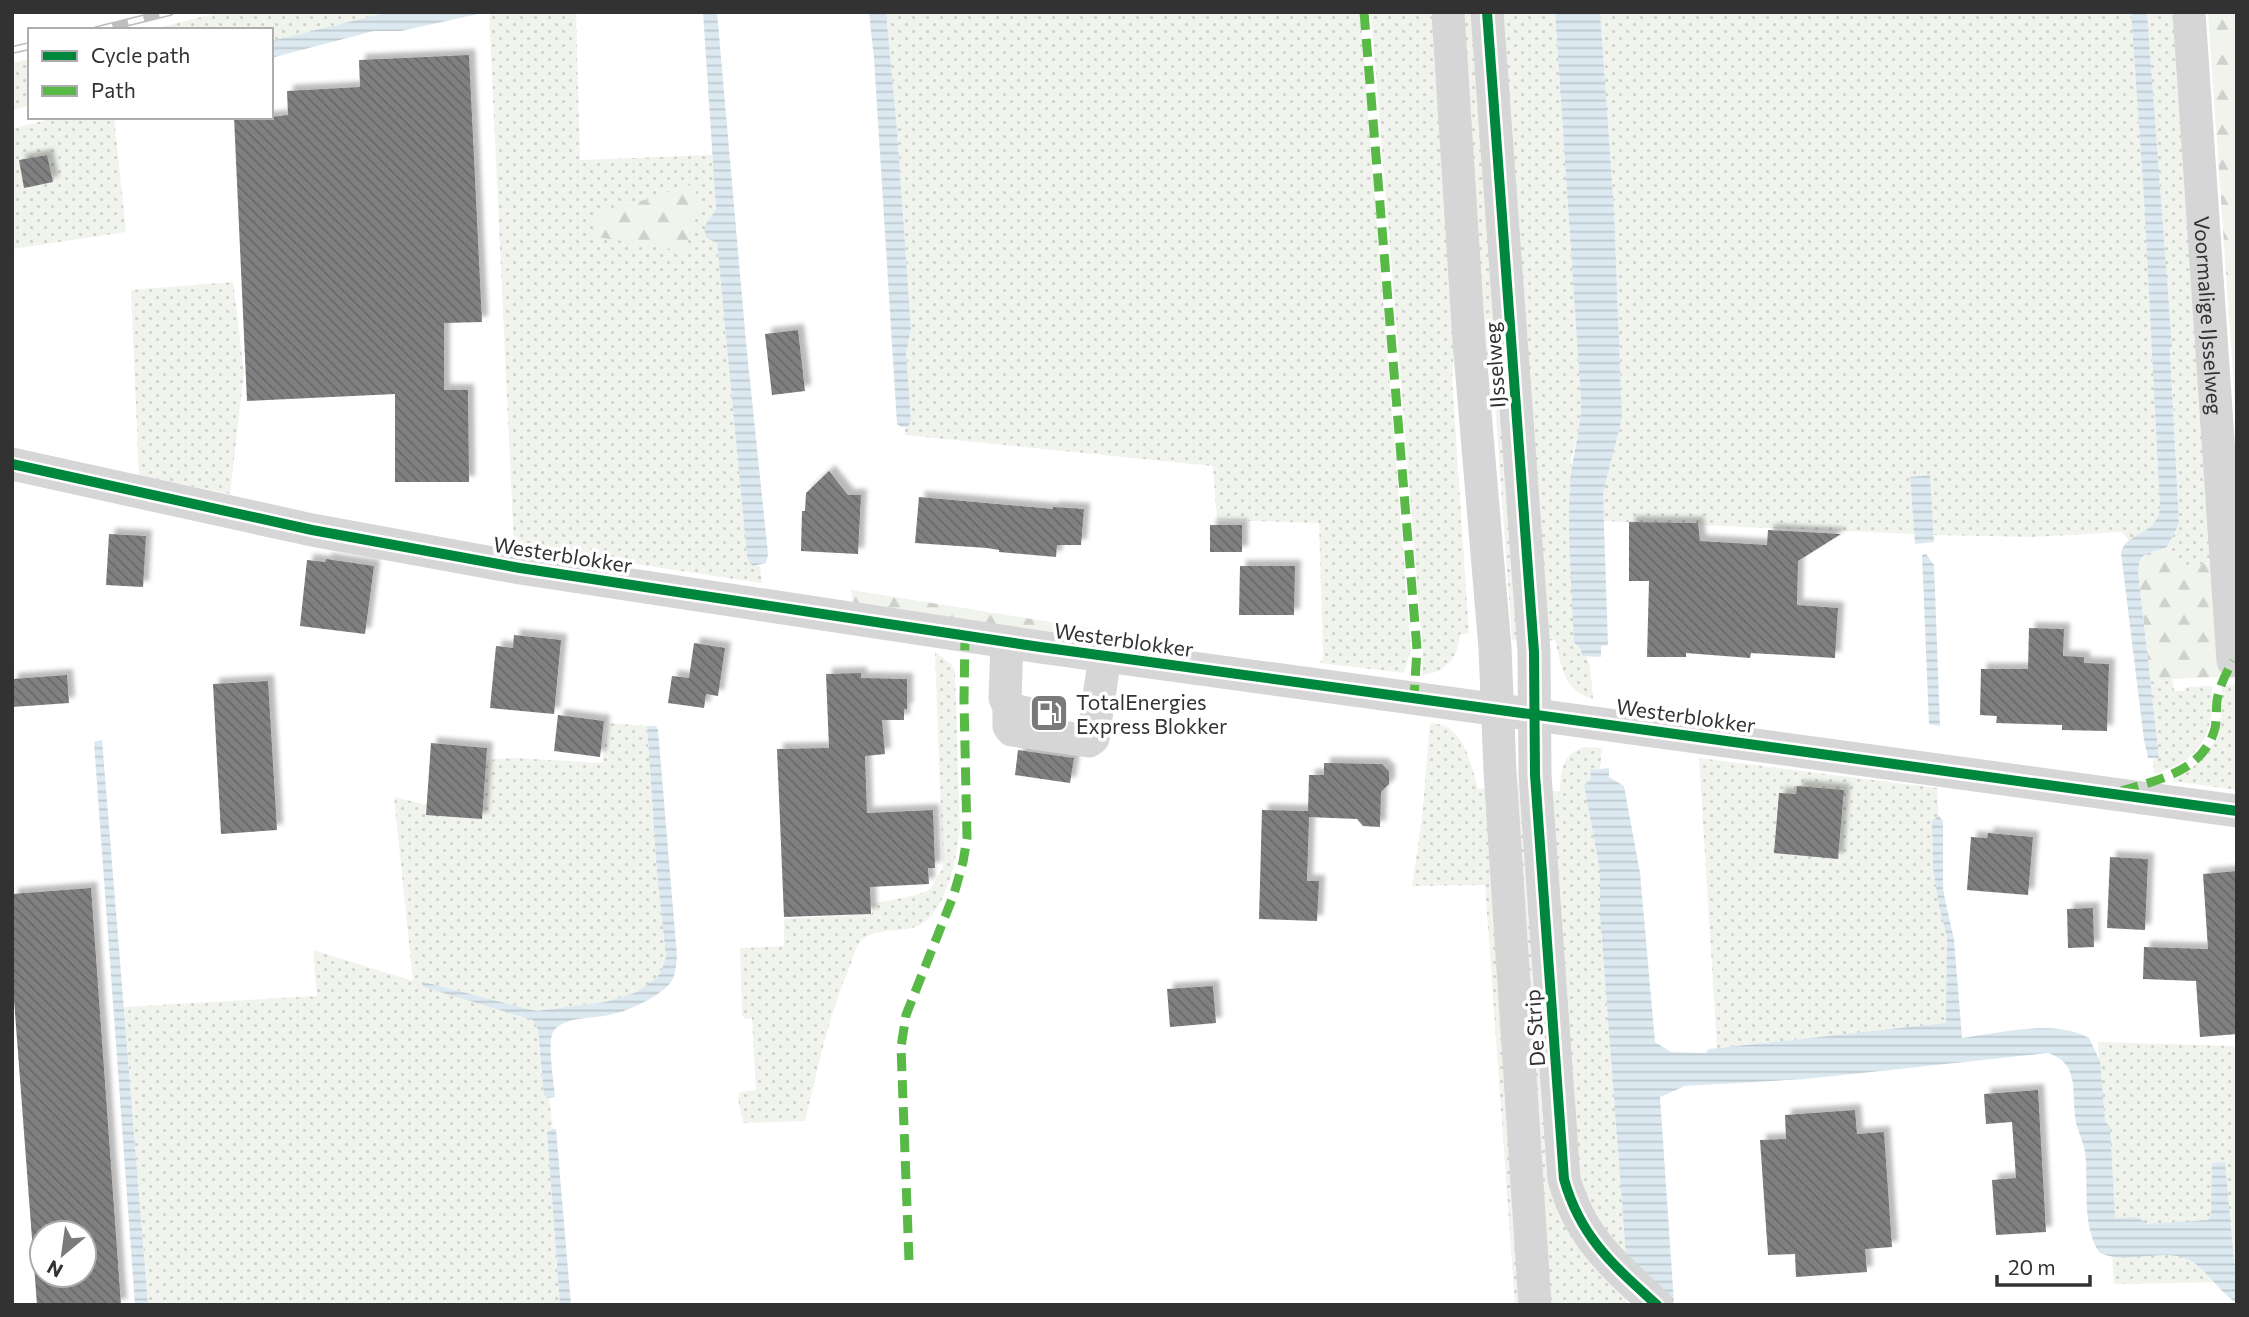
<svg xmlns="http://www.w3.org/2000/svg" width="2249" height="1317" font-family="Commissioner,sans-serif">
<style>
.grass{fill:url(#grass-dots)}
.forest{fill:url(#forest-firs)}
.water{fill:url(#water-rules)}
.building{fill:url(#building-back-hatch);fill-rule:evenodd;filter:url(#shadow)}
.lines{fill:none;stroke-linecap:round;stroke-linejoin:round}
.minor{stroke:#d6d6d6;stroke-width:33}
.rail-casing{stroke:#bebebe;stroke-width:8}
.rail{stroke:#fff;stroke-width:5;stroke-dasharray:16;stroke-linecap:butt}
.quiet{stroke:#58b947;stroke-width:9;stroke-dasharray:18 9;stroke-linecap:butt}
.cycleway-casing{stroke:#fff;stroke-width:15}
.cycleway{stroke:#00873e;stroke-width:10}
.labels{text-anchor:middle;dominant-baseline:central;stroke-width:7;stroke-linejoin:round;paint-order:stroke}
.street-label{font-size:21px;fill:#323232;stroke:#fff}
.poi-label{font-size:21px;fill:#323232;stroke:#fff;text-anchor:start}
</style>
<defs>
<pattern id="grass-dots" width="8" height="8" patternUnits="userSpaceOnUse" patternTransform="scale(1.75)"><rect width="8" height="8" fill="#f1f4ed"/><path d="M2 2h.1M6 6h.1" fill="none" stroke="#cfd2cc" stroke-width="1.8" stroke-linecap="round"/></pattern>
<pattern id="forest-firs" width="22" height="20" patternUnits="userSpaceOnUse" patternTransform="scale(1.75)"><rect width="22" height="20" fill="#f1f4ed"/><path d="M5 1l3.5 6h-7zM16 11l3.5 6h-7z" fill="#cfd2cc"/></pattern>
<pattern id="water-rules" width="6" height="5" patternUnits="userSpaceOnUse" patternTransform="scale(1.75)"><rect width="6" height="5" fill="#dce9f0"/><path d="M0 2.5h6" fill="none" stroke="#bdc8ce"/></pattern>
<pattern id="building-back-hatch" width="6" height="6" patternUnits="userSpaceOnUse" patternTransform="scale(1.75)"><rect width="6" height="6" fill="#808080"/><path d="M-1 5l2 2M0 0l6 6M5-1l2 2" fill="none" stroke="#696969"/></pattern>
<filter id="shadow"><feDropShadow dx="6" dy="-6" stdDeviation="2" flood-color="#0004"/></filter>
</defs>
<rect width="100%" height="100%" fill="#fff"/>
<g class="grass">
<path d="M221,12H389L271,41V30H149Z"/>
<path d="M489,12H576L580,160L713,155L716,209L714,215L715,241L717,243L747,556L749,562L753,566H760L762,583L514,546Z"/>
<path d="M886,12H1360L1411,650L1404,673L1320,663L1323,656L1319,523L1217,520L1213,466L905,435V428L908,427L911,420L906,353L911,329L897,130Z"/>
<path d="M1371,12H1437L1457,302L1452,379L1469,634H1460C1459,658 1445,673 1422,675L1423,653Z"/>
<path d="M1457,12H1480L1524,642L1512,640L1494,388L1474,297Z"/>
<path d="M1496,12H1555L1581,401L1582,418L1571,460L1581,649L1582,656H1586L1590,666L1593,699C1563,690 1562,667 1555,640L1546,641Z"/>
<path d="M1600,12H2131L2144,198L2160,509C2157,526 2144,534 2129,541L2122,532L2033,537L1934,535L1929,475L1910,477L1914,534L1603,521V493L1622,418L1614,210Z"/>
<path d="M2147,12H2176L2213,560L2193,568L2171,556L2167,547L2179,524L2170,336Z"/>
<path d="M30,59V105L12,111V63Z"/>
<path d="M57,117H114L126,232L12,249V129Z"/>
<path d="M233,282L244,372L230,494L139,476L131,290Z"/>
<path d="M935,652L951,664L955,672L960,827C957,857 947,919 912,928C896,932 872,928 860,942C855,947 853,959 850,966C828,1016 818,1069 805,1121L743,1123L738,1099L740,1092L756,1090L752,1018L745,1019L742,1014L740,948L784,946V919L872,914V904L916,895L930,890L943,868Z"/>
<path d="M2150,679L2155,683L2172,679L2174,691H2185L2186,687L2212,686C2216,731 2200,762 2154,774L2153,759L2159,757Z"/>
<path d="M2237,684V790L2171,781C2216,755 2223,737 2222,686Z"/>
<path d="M608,723L647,726L657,873L666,957L661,972L656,978L637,992L605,1002L536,1011L424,982L528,1018L533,1020L537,1026L544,1095L549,1098L553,1129L547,1132L560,1305H148L124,1007L317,996L313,950L413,981L394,797L473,816L486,760L515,758L602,763Z"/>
<path d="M1430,723C1465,725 1470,762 1478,789L1487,788L1528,1305H1515L1485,885L1412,886L1422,819Z"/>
<path d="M1584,747L1602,748L1600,769L1590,770L1591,779L1584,785L1600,871V915L1626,1256L1618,1249L1579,1185L1550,791H1560C1561,770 1562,754 1584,747Z"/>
<path d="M1699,758L1937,788L1952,1023L1717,1048Z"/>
<path d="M1508,782L1522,784L1551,1181L1626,1290L1627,1305H1544Z"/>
<path d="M2098,1042L2237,1046V1282L2114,1284Z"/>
</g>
<g class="forest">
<path d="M2208,12H2235L2237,41V432Z"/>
<path d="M694,184L699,208L684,251L597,237L594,216Z"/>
<path d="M2167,547L2171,556L2193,568L2213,560L2221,677L2173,679L2155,683L2150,679L2138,572C2140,548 2150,555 2167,547Z"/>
<path d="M851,590L1120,633L1115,643L853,606Z"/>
</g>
<g class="water">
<path d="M389,12H487L401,31H374L271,58V41Z"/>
<path d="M703,12H717L746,342L768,554L766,563L753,566L749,562L747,556L717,243L707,238C700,224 711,220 716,209Z"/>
<path d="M869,12H886L897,130L911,329L906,353L911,420L908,427H901L897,424L874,58Z"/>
<path d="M1555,12H1600L1614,210L1622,418L1603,493L1608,645L1601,646V657L1582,656L1581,649L1574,642C1572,591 1567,538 1570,486C1571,457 1582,430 1581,401Z"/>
<path d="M2131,12H2147L2172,348H2170L2179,524L2167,547C2150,555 2140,548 2138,572L2159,758H2148L2144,740L2121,553C2125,532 2155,537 2160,509L2144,198Z"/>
<path d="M1930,475L1934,542L1915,544L1910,477Z"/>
<path d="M1926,554L1934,565L1940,726L1929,724L1922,555Z"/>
<path d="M647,726H656L658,730L677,956C676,964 676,975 671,982C660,997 626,1012 609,1015C593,1019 563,1016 553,1032C547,1043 554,1083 555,1097L548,1098L544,1095L538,1030L533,1020L423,987L424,982L536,1011L605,1002L637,992L656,978L661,972L666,957L657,873Z"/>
<path d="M102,740L148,1305H135L94,742Z"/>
<path d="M1609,768V777L1624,786L1640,873L1655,1042L1671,1052L1706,1053L1709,1049L1946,1023L1947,937L1939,906L1933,868L1932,821L1939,816L1943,821V890L1954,940L1962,1038C2000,1033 2055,1019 2089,1038L2100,1061L2105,1121L2110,1127L2115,1218L2138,1217L2147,1224L2208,1220L2211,1216L2212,1163L2225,1162L2234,1262L2237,1270V1303C2216,1291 2205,1263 2181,1257C2157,1250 2120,1265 2099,1252C2081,1224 2089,1184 2085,1152C2083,1140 2076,1128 2075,1116C2072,1090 2079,1063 2048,1053L1806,1079L1685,1086L1660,1097L1674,1303L1626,1256L1600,915V871L1584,785L1591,779L1590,770Z"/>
<path d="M553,1129H556L571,1305H560L547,1132Z"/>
</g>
<g class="building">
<path d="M469,55L482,322L444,323V390H468L469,482H395V394L247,401L234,117H271L288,115L287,91L360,87L359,60Z"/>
<path d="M47,155L53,182L24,188L19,160Z"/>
<path d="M798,330L805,391L772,395L765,334Z"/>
<path d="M829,471L848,495H861L858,554L801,551L802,511H805L806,493Z"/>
<path d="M919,497L1053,509V507L1084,509L1081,545H1057L1056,557L999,552V550L987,548L915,543Z"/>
<path d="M1629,522L1698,523L1700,541L1767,545L1768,530L1841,534L1798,561L1797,605L1838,608L1835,658L1751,653L1750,658L1686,653V657H1647L1649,581H1629Z"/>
<rect x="1210" y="525" width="32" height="27"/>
<path d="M109,534L146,536L143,587L106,585Z"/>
<path d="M326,559L374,566L365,634L300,626L307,560L325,562Z"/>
<path d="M1240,566H1295L1294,615H1239Z"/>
<path d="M2029,628L2064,629L2063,656L2084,657V663L2109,664L2107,731L2062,730V725L1996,723L1997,716L1980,715L1981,669H2028Z"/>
<path d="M514,635L561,640L554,714L490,708L496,646L513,648Z"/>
<path d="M694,643L725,648L718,696L706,694L704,708L668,703L672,676L689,678Z"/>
<path d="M861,673V678L907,679V709H904V720H882L885,754L865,756L867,813L933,810L935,868H928L929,884L870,887L871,914L784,917L777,749L829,748L826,674Z"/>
<path d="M67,675L69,703L12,707V679Z"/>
<path d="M268,681L277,830L221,834L213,684Z"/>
<path d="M558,715L604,721L600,757L554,751Z"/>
<path d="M431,743L487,748L482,819L426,815Z"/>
<path d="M1018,750L1074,758L1070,783L1015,775Z"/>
<path d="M1324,763L1382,764L1389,771V784L1381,792L1380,827L1363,826L1357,819L1309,817L1307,881H1319L1317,921L1259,919L1262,810L1308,811L1309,775H1324Z"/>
<path d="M1797,786L1844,790L1838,859L1774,853L1779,793L1796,794Z"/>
<path d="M1988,833L2033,837L2028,895L1967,890L1971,837L1987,838Z"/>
<path d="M2110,857L2148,859L2145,930L2107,928Z"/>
<path d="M2237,871V1034L2200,1037L2196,981L2143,979L2144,947L2208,949L2203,874Z"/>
<path d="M91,888L121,1305H37L12,973V894ZM42,1233H84V1275H42Z"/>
<path d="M2093,908L2094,947L2068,948L2067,909Z"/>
<path d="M1213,986L1216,1023L1170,1027L1167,989Z"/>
<path d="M2038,1090L2046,1232L1996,1235L1992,1180L2016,1178L2012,1122L1986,1124L1984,1094Z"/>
<path d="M1855,1110L1857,1134L1884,1132L1892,1247L1865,1249L1867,1272L1796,1277L1795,1254L1768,1255L1760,1140L1786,1139L1785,1115Z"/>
</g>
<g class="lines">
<g class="minor">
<path d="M1448,12L1469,341L1495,648L1500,771L1535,1305"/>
<path d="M1487,12L1534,652L1535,775L1564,1179C1580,1237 1614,1266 1657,1305"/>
<path id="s1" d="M2189,12L2233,661"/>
<path d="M12,464L312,530L520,568L1040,647L2237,811"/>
<path d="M1007,642L1005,698C1009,709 1016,711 1027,713"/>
<path d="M1009,707V726L1012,730L1089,741L1093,738L1105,656"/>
</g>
<g class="rail-casing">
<g id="rail">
<path d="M97,30L170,12"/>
<path d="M12,50L30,46"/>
</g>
</g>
<use href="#rail" class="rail"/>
<g class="quiet">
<path d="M1364,12L1417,649L1414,698"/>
<path d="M2121,791C2158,780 2204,771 2215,728C2217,719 2216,709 2217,701C2219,687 2226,673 2233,661"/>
<path d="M909,1260L901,1047L906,1015L954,894L963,862L967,838L964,700L965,635"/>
</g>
<g class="cycleway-casing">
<g id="cycleway">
<path d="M1487,12L1534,652L1535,775L1564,1179C1580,1237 1614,1266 1657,1305"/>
<path d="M12,464L312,530L520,568L1040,647L2237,811"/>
</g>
</g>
<use href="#cycleway" class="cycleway"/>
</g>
<defs>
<g id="fuel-square" transform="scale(2.0125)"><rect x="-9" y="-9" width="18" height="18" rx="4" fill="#7a7a7a" stroke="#fff"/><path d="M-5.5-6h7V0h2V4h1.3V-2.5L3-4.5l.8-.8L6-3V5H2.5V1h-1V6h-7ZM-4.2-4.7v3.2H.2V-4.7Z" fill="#fff"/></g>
</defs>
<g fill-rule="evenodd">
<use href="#fuel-square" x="1049" y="713"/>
</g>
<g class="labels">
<g class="street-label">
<text stroke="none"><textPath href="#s1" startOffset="304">Voormalige IJsselweg</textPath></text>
<text transform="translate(1494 365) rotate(-94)">IJsselweg</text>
<text transform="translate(563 554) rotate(9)">Westerblokker</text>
<text transform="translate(1124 639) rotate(8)">Westerblokker</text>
<text transform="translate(1686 715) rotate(8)">Westerblokker</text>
<text transform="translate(1534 1028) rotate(-94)">De Strip</text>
</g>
<g class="poi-label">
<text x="1076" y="701">TotalEnergies<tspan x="1076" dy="24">Express Blokker</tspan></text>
</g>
</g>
<rect width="2249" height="1317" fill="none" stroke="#323232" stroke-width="28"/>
<rect x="28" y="28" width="245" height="91" fill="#ffffff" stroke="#adadad" stroke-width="2"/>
<rect x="42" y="51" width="35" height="10" fill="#00873e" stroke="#adadad" stroke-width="2"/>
<text x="91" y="63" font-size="21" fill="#323232">Cycle path</text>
<rect x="42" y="86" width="35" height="10" fill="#58b947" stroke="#adadad" stroke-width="2"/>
<text x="91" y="98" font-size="21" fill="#323232">Path</text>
<g transform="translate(63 1254) rotate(209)"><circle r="33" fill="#ffffff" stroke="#adadad" stroke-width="2"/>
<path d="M0-5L12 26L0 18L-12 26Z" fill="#7a7a7a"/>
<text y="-10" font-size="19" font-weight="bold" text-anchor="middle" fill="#323232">N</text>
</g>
<path d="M1997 1275v10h93v-10" fill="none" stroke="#323232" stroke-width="3.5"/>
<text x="2008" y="1275" font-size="21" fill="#323232" stroke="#ffffff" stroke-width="5" paint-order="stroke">20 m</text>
</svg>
